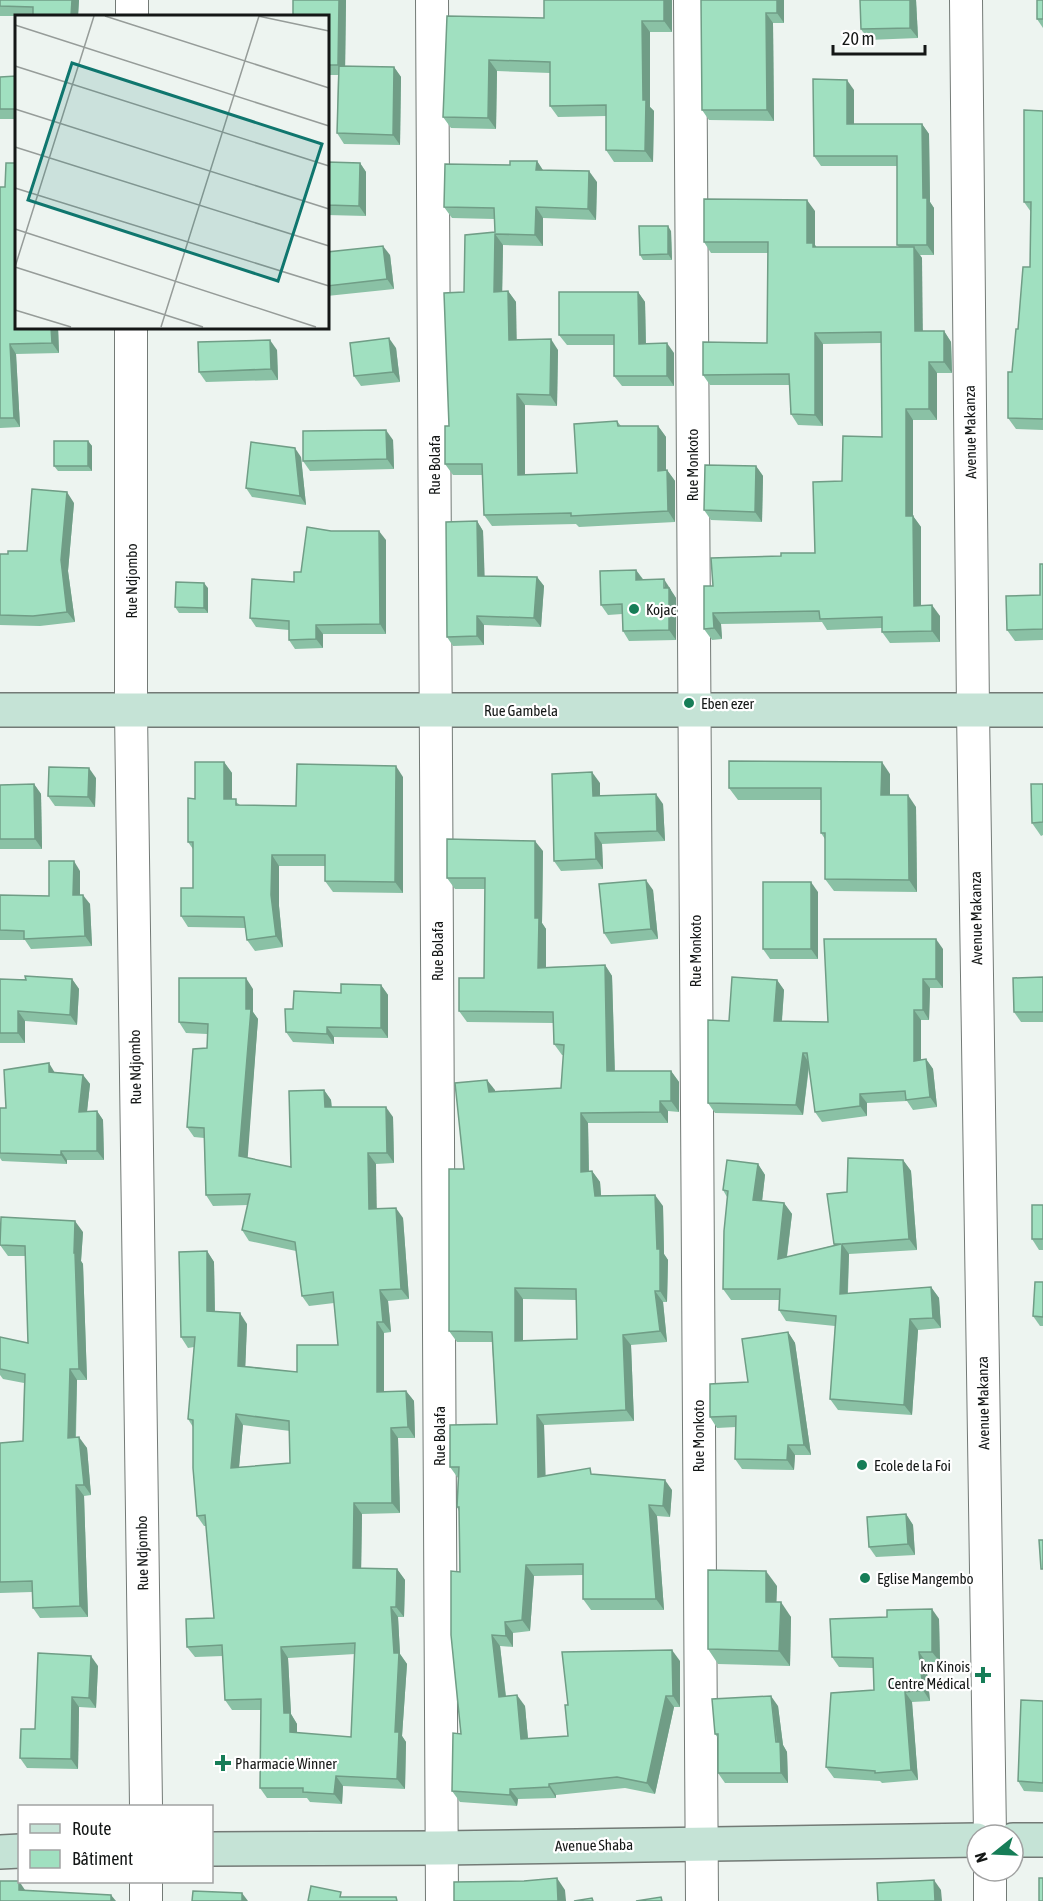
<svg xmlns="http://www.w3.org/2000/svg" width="1043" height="1901" font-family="'Asap Condensed',sans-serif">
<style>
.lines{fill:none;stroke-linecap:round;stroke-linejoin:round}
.street-casing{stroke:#737a76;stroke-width:34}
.secondary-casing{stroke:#737a76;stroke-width:36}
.street{stroke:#fff;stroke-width:32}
.secondary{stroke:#c5e3d6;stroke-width:33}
.wall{fill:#8ac1a5;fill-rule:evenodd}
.shaded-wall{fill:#709d86}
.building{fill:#a0e0c0;stroke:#709d86;stroke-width:1.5;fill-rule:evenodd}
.poi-dot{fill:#167d57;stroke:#fff;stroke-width:2}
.labels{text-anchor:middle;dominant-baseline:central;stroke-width:4.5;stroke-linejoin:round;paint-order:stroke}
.street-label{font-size:15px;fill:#141716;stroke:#fff}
.poi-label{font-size:15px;fill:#141716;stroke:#fff;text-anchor:start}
.inset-road{fill:none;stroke:#969c99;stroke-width:1.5}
.view{fill:#0f766e;fill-opacity:0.15;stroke:#0f766e;stroke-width:3}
.inset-edge{fill:none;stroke:#141716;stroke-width:3}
</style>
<rect width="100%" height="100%" fill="#edf4f0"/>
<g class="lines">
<g class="street-casing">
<g id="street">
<path d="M432,0L442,1901"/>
<path d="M690,0L702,1901"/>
<path d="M966,0L973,711L990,1835"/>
<path d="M132,16V0"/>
<path d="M131,327V711L146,1806"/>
<path d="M146,1882V1901"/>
<path d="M990,1901V1871"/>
</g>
</g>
<g class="secondary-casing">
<g id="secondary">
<path d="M0,710H1043"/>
<path d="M1013,1840H1043"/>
<path d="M212,1849L441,1848L977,1840"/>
<path d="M0,1852L20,1851"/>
</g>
</g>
<use href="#street" class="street"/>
<use href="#secondary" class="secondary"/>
</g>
<g class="wall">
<path d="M0,0H79L78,16H0Z"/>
<path d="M293,0H346L345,66L394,67L401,77L400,145L344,144L337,133L338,75H327V16Z"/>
<path d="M672,0V32H650V107L654,111L653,162H614L606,150V116L558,117L550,106V73L497,71L496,129L451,128L443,117L447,16L544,18Z"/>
<path d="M701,0H784V23H773L774,121L709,120L702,110Z"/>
<path d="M916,0L918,38L868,40L861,29Z"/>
<path d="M1043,0V28L1037,19Z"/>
<path d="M16,76V119H0V77Z"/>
<path d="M854,90V124H922L929,134L930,202L934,208V255H920L922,258V331H944L951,342L952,373H937V420H913V516L921,527V606L940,616V642L890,643L882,632V628L827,630L822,622L721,624L722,639L712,640L704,629L713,586L781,556L815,553L842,481L882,437L881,343L823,344V426L798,425L791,414L790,385H710L703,375L767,343L768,253H711L704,242L815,211V245L816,247H899L897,245V166H821L814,156Z"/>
<path d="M1043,111V430L1016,429L1008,418L1018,329L1030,267L1031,212L1024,202Z"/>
<path d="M537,161L543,170L597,182L596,220L543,218V246L503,245L502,292L508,291L516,302V340L558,350L557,406L525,405V475L577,473L617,421L621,426H658L666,437V470H667L675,481V522L579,527L576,524L492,526L484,515L483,475H453L445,464L464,292L495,232L494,219L452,218L444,207L510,165Z"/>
<path d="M327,162L360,163L366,172V216L327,215Z"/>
<path d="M0,187L58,327L59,353L16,354L20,427L0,428Z"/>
<path d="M671,231L672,260H643L640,255Z"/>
<path d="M327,252L390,255L394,289L327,296Z"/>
<path d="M638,292L645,302L646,343L674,353V386H622L614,376V345H567L559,335Z"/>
<path d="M396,348L400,382L361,386L354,376Z"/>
<path d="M277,350L278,380L206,382L199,372Z"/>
<path d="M393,440L394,469L310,471L303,461Z"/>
<path d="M88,441L92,446V471H58L54,466Z"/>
<path d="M301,457L306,505L252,497L246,488Z"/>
<path d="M756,466L763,476L762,522L711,520L704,510Z"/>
<path d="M74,503L68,571L75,622L40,626L0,625V554H8L27,551Z"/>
<path d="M477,521L483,531L484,576L537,577L544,586L541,627L484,625V645L453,646L447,637Z"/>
<path d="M386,540V634H323V648L295,649L289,640V630L256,627L250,618L294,582L301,572Z"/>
<path d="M1043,564V640L1015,641L1007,630L1040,595Z"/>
<path d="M636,570L643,579L671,589V591L676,598V640L629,641L623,631L622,614L608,615L601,605Z"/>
<path d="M208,588V613H179L175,607Z"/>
<path d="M224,762L232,773V799L240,805L296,806L403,777V893L333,892L325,881V866H279V906L283,947L255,951L247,940L246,928L188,927L181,916L193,888V849L188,842L195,799Z"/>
<path d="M890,774V795L916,807L917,892L834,891L825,879V839L821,833V800H738L729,788Z"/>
<path d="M96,778L95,807L55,806L48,796Z"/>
<path d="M600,783V796L663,804L665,841L602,844L603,869L561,871L554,861Z"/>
<path d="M34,784L41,794L42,849H0V785Z"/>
<path d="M1043,784V835L1041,836L1032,823Z"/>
<path d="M543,851L542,923L546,929V967L605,965L612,976L615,1071H671L679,1082V1112L668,1111V1123H588L589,1171H592L600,1182L601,1196L663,1206L664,1254L668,1260L667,1302H663L667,1342L631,1345L634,1421L544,1425L545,1475L594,1474L672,1490L670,1517L657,1516L664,1610H591L583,1599V1575L534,1576L530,1631L513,1633V1647L500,1646L506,1696L525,1706L528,1739L568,1736V1705L680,1661V1707H674L655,1794L625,1788L556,1795V1798L518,1799L517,1806L460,1802L452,1791L461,1734L459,1511L457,1507L458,1478L450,1467L497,1424L492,1342H457L449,1331L464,1169L487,1080L495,1092L561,1088L564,1055H562L554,1044V1023L467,1022L459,1011L484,978L485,889H455L447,878ZM523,1299L576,1300L577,1339L523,1341Z"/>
<path d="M80,871V895L90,904L92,946L31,949L25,940H0V895L49,896Z"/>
<path d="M653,890L658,939L611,944L604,933Z"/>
<path d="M818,892V959H770L763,949Z"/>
<path d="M943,949V988H930L929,1020H921V1060L926,1059L933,1069L937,1107L913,1110L907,1101L867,1103V1116L822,1122L815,1112L809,1068L803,1115L715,1113L708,1103L729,1021L777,980L784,990L782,1021L828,1022Z"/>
<path d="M1043,977V1022H1021L1014,1012Z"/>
<path d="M0,979H72L79,989L77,1025L25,1021V1043H0Z"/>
<path d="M381,985L388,995V1038L334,1037V1044L293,1042L286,1032L341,993Z"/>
<path d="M253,989V1012L258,1019L247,1158L291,1167L324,1090L331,1100L332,1107L393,1117L394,1163L376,1164V1209L403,1218L409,1299L388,1301L391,1332L384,1333V1392L406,1391L414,1401L415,1438H398L400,1513L362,1514L361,1568L397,1569L405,1580L404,1617H398L400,1654L407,1664L402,1736L406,1742L405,1789L343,1786L342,1804L310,1802L307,1798H267L260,1788L261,1710H232L225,1700L223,1656L195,1657L187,1647L214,1618L206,1526H204L197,1516L193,1427L188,1419L194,1347L188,1348L181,1337L207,1251L214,1262L215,1312L247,1324L245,1366L297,1372L338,1345L334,1303L309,1306L302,1296L296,1251L249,1241L242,1230L248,1205L213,1206L206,1195L204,1138L194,1137L187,1127L207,1048V1034L186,1033L179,1022ZM243,1425L290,1431V1463L239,1467ZM355,1654L351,1737L297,1733V1724L291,1714L288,1658Z"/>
<path d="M55,1072L83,1075L90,1084L87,1111H97L103,1120L104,1160H67V1164L2,1161L0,1158V1108H6Z"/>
<path d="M903,1160L911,1171L917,1250L849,1254L848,1293L931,1287L939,1298L941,1328L918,1330L912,1415L838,1410L830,1399L835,1326L786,1321L779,1310V1300H731L723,1289L727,1197L723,1190L758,1164L765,1175L762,1201L784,1203L792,1214L787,1257L835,1245L834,1244L847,1192Z"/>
<path d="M1043,1205V1250H1039L1032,1239Z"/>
<path d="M83,1232L81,1261L83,1264L87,1380H77L76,1438L87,1448L91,1495L84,1496L88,1617L40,1618L33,1608L32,1592L0,1593V1443L23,1441L24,1383L3,1379L0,1375V1340L28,1343L25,1256H8L0,1245Z"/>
<path d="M1043,1282V1326H1040L1033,1316Z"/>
<path d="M788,1332L795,1343L811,1455H795L794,1470L742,1469L735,1459L736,1427L717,1428L710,1417L748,1382Z"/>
<path d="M906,1514L913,1525L915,1555L876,1557L869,1547Z"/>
<path d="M777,1586L776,1602L791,1617L790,1666L718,1664L708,1649Z"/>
<path d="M939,1619L940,1662H926L930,1701L912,1702L918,1780L882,1783L880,1781L834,1778L826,1767L874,1690L873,1668L839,1667L832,1657Z"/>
<path d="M98,1666L96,1708L79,1707L78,1769L27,1768L20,1758L35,1729Z"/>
<path d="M1043,1701V1792L1024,1791L1018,1781Z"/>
<path d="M778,1706L783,1745L787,1752L788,1783H725L718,1773V1738L715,1734Z"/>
</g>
<g class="shaded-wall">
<path d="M72,0H79L78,16H71Z"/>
<path d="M339,0H346L345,76L338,65Z"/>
<path d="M664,0H672V32L664,21Z"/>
<path d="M777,0H784V23L777,13Z"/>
<path d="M910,0H916L918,38L910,28Z"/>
<path d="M766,13L773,23L774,121L767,110Z"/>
<path d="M642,21L650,32V107L654,111L653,162L645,151L643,100Z"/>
<path d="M489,60L497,71L496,129L488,118Z"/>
<path d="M394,67L401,77L400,145L393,135Z"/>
<path d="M847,80L854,90V134L847,124Z"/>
<path d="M922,124L929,134L930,202L934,208V255L927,245L923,198Z"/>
<path d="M537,161L544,172L536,170Z"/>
<path d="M360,163L366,172V216L359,206Z"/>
<path d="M589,171L597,182L596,220L588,209Z"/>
<path d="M807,200L815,211V245L821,254L807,243Z"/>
<path d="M536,207L543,218V246L535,235Z"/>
<path d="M668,226L671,231L672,260L668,254Z"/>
<path d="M495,234L503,245L502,303L494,292Z"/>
<path d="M383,246L390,255L394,289L387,279Z"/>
<path d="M914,247L922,258L923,342L915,331Z"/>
<path d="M508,291L516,302L517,351L509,340Z"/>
<path d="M638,292L645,302L646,354L639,344Z"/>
<path d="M51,327H58L59,353L52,343Z"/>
<path d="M944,331L951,342L952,373L944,362Z"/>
<path d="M815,333L823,344V426L815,415Z"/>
<path d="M389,338L396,348L400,382L393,372Z"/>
<path d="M551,339L558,350L557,406L550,395Z"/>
<path d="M270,340L277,350L278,380L271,369Z"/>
<path d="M667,343L674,353V386L667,376Z"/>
<path d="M10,344L16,354L20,427L14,418Z"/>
<path d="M929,362L937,373V420L929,409Z"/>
<path d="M517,394L525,405V486L518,475Z"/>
<path d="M906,409L913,420V516L921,527V617L914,606L906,516Z"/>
<path d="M658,426L666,437V482L658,471Z"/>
<path d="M386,430L393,440L394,469L387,459Z"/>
<path d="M88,441L92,446V471L88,466Z"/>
<path d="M295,448L301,457L306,505L300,496Z"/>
<path d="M756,466L763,476L762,522L755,512Z"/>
<path d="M667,470L675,481V522L668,511Z"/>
<path d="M67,492L74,503L68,571L75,622L67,612L61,560Z"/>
<path d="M477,521L483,531L485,585L478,576Z"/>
<path d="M379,531L386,540V634L380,624Z"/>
<path d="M636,570L643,580H636Z"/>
<path d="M537,577L544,586L541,627L534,618Z"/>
<path d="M664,579L676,598V640L669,630Z"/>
<path d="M204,583L208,588V613L204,608Z"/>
<path d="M932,605L940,616V642L932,631Z"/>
<path d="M713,613L721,624L722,639L714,628Z"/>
<path d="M477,616L484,625V645L477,636Z"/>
<path d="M316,625L323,634V648L316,639Z"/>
<path d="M224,762L232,773V810L224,799Z"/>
<path d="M882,762L890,774V807L881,795Z"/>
<path d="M396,766L403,777V893L395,882Z"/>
<path d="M89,768L96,778L95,807L88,797Z"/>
<path d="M592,772L600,783V806L593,796Z"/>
<path d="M34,784L41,794L42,849L35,839Z"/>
<path d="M656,794L663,804L665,841L657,831Z"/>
<path d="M908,795L916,807L917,892L909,880Z"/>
<path d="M595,833L602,844L603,869L596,859Z"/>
<path d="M535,841L543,851L542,923L546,929V978L538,968L535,918Z"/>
<path d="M272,855L279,866V906L283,947L276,936L271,895Z"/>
<path d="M74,861L80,871V905L73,895Z"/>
<path d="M646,880L653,890L658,939L651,929Z"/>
<path d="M811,882L818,892V959L811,949Z"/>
<path d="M83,895L90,904L92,946L85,936Z"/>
<path d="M936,939L943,949V988L936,979Z"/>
<path d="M605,965L612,976L615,1082L607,1071Z"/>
<path d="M246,978L253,989V1012L258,1019L247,1167L239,1156L246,1009Z"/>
<path d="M72,979L79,989L77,1025L70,1015Z"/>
<path d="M923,979L930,988L929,1020L923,1010Z"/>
<path d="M777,980L784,990L781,1031L774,1021Z"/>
<path d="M381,985L388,995V1038L381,1028Z"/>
<path d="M914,1010L921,1020V1070L914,1061Z"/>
<path d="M18,1011L25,1021V1043L18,1033Z"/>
<path d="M327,1027L334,1037V1044L327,1034Z"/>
<path d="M803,1053L809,1063L803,1115L796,1105Z"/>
<path d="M926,1059L933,1069L937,1107L930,1097Z"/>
<path d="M49,1063L55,1073L49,1072Z"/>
<path d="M671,1071L679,1082V1112L671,1101Z"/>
<path d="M83,1075L90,1084L86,1121L79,1112Z"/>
<path d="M487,1080L495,1090L496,1103L489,1092Z"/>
<path d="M324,1090L331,1100L332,1118L325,1107Z"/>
<path d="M860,1094L867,1103V1116L860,1106Z"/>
<path d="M660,1101L668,1111V1123L660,1112Z"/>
<path d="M386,1107L393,1117L394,1163L387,1153Z"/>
<path d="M97,1111L103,1120L104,1160L97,1151Z"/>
<path d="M581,1113L588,1123L589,1183L581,1172Z"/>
<path d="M61,1151L67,1160V1164L61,1155Z"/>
<path d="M368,1153L376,1164L377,1219L369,1209Z"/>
<path d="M903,1160L911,1171L917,1250L909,1239Z"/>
<path d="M758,1164L765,1175L761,1210L753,1200Z"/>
<path d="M592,1171L600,1182L602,1207L595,1196Z"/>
<path d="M655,1195L663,1206L664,1254L668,1260L667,1302L660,1291L657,1249Z"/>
<path d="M784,1203L792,1214L785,1270L778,1259Z"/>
<path d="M396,1208L403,1218L409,1299L401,1289Z"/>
<path d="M75,1221L83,1232L81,1261L83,1264L87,1380L79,1369L74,1253Z"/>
<path d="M842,1244L849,1254L847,1305L840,1294Z"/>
<path d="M207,1251L214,1262L215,1321L207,1311Z"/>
<path d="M931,1287L939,1298L941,1328L933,1318Z"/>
<path d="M515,1288L523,1299V1352L515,1341Z"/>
<path d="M380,1290L388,1301L391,1332L383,1322Z"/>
<path d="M655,1291L663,1302L667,1342L660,1331Z"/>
<path d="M240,1313L247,1324L245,1376L238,1366Z"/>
<path d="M910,1319L918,1330L912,1415L904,1405Z"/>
<path d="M377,1322L384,1333V1402L377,1392Z"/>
<path d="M788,1332L795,1343L811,1455L804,1445Z"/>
<path d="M623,1335L631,1345L634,1421L626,1410Z"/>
<path d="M70,1369L77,1380L75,1449L68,1438Z"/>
<path d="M406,1391L414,1401L415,1438L408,1427Z"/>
<path d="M236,1414L243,1425L238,1478L231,1468Z"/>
<path d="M537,1415L544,1425L546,1487L538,1477Z"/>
<path d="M391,1428L398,1438L400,1513L392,1503Z"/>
<path d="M79,1437L87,1448L91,1495L84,1485Z"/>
<path d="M788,1445L795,1455L794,1470L787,1460Z"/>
<path d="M665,1480L672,1490L670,1517L663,1506Z"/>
<path d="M76,1485L84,1496L88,1617L80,1606Z"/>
<path d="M354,1503L362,1514L361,1578L353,1568Z"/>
<path d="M649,1505L657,1516L664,1610L656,1599Z"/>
<path d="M906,1514L913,1525L915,1555L908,1544Z"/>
<path d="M526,1565L534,1576L530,1631L522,1620Z"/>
<path d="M397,1569L405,1580L404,1617L396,1607Z"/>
<path d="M766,1571L777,1586L776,1617L766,1602Z"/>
<path d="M781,1602L791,1617L790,1666L779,1651Z"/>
<path d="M391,1607L398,1617L400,1654L407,1664L402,1736L406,1742L405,1789L397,1779L395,1732L394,1653Z"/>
<path d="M932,1609L939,1619L940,1662L932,1652Z"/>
<path d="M505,1622L513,1633V1647L506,1636Z"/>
<path d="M492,1635L500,1646L507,1708L499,1697Z"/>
<path d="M281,1647L288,1658L291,1714L297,1724V1743L290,1732L284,1713Z"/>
<path d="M672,1650L680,1661V1707L673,1696Z"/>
<path d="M919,1652L926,1662L930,1701L923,1690Z"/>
<path d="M91,1656L98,1666L96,1708L89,1698Z"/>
<path d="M905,1692L912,1702L918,1780L911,1770Z"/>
<path d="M517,1695L525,1706L529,1750L521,1739Z"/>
<path d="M666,1696L674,1707L655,1794L647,1783Z"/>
<path d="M771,1696L778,1706L783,1745L787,1752L788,1783L781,1773Z"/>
<path d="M72,1697L79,1707L78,1769L71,1759Z"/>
<path d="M336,1776L343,1786L342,1804L334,1794Z"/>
<path d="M549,1784L556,1795V1798L549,1787Z"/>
<path d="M510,1789L518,1799L517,1806L510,1795Z"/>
<path d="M557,1878L565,1890L566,1901H558Z"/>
<path d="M934,1880L941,1890L942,1901H935Z"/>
<path d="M19,1881L27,1893L19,1890Z"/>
<path d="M242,1893L248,1901H242Z"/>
<path d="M111,1895L116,1901H111Z"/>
</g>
<g class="building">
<path d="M0,0H72L71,16H33V7L0,6Z"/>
<path d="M293,0H339L338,65H327V16H293Z"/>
<path d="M544,0H664V21H642L643,100H646L645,151L606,150V105L550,106V62L489,60L488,118L443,117L447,16L544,18Z"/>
<path d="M701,0H777V13H766L767,110H702Z"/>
<path d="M860,0H910V28L861,29Z"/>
<rect x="1037" y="0" width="6" height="19"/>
<path d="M339,66L394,67L393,135L337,133Z"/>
<path d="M16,76V109H0V77Z"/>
<path d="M813,79L847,80V124H922L923,198H927V245H897V156H814Z"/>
<path d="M1024,110L1043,111V419L1008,418V372H1012L1016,329H1018L1023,267H1030L1031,202H1024Z"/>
<path d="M510,161H537L536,170L589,171L588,209L536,207L535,235L495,234L494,292L508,291L509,340L551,339L550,395L517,394L518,475L577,473L574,424L617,421L618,426H658V471L667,470L668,511L571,516V513L484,515L482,464H445V426H449L444,293L464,292L465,235L495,232L494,208L444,207L445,164L510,165Z"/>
<path d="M327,162L360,163L359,206L327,205Z"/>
<path d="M6,163H16V327H51L52,343L10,344L14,418H0V187H5Z"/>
<path d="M704,199L807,200V243H813V247H914L915,331H944V362H929V409H906V516H913L914,606L932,605V631L882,632V617L820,619L819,611L713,613L714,628L704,629V586H713L711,558L781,556V553H815L813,482L842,481L843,436L882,437L881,332L815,333V415L791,414L789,374L703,375V342L767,343L768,242H704Z"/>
<path d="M639,226H668V254L640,255Z"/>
<path d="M383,246L387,279L327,286V252Z"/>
<path d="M559,292H638L639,344L667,343V376H614V335H559Z"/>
<path d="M389,338L393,372L354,376L350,343Z"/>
<path d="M270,340L271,369L199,372L198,342Z"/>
<path d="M386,430L387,459L303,461V431Z"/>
<rect x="54" y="441" width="34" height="25"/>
<path d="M251,442L295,448L300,496L246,488Z"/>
<path d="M705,465L756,466L755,512L704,510Z"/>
<path d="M32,489L67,492L61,560L67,612L33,616L0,615V554H8V551H27Z"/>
<path d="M477,521L478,576L537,577L534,618L477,616V636L447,637L446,522Z"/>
<path d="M307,527L331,531H379L380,624L316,625V639L289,640V621L250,618L252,579L294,582V572H301Z"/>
<path d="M1040,564H1043V629L1007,630L1006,596L1040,595Z"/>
<path d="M636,570V580L664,579V588H669V630L623,631L622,604L601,605L600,571Z"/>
<path d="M176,582L204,583V608L175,607Z"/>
<path d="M729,761L882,762L881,795H908L909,880L825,879V833H821V788H729Z"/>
<path d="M195,762H224V799H236V805L296,806L297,764L396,766L395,882L325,881V855H272L271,895L276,936L247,940L244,917L181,916V888H193V842H188V798L195,799Z"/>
<path d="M49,767L89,768L88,797L48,796Z"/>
<path d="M592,772L593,796L656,794L657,831L595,833L596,859L554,861L552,774Z"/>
<path d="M34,784L35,839H0V785Z"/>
<path d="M1031,784H1043V822L1032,823Z"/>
<path d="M447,839L535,841V918H539L538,968L605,965L607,1071H671V1101H660V1112L581,1113V1172L592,1171L595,1196L655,1195L657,1249H660V1291H655L660,1331L623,1335L626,1410L537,1415L538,1477L590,1468L591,1474L665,1480L663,1506L649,1505L656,1599H583V1564L526,1565L522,1620L505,1622L506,1636L492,1635L499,1697L517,1695L521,1739L568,1736L565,1705H568L562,1652L672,1650L673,1696H666L647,1783L617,1777L549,1784V1787L510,1789V1795L452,1791L453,1733L461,1734L451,1635V1571L460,1572L459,1507H457L459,1467H450V1425L497,1424L492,1332L449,1331V1169H464L455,1083L487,1080L489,1092L561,1088L564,1045L554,1044L553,1012L459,1011V978H484L485,878H447ZM515,1288L576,1289L577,1339L515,1341Z"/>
<path d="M49,861H74L73,895H83L85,936L24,939V931L0,930V895L49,896Z"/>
<path d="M646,880L651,929L604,933L599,884Z"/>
<rect x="763" y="882" width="48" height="67"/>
<path d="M824,939H936V979H923V1010H914V1061L926,1059L930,1097L906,1100L905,1091L860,1094V1106L815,1112L807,1053H803L796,1105L708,1103V1020L729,1021L732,977L777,980L774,1021L828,1022Z"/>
<path d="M25,976L72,979L70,1015L18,1011V1033H0V979L26,980Z"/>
<path d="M1043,977V1012H1014L1013,978Z"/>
<path d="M179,978H246V1009H251L239,1156L291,1167L289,1091L324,1090L325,1107H386L387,1153H368L369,1209L396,1208L401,1289L380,1290L383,1322H377V1392L406,1391L408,1427L391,1428L392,1503H354L353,1568L397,1569L396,1607H391L394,1653H399L395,1732H399L397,1779L336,1776L334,1794L303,1792V1788H260L261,1699L225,1700L222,1645L187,1647L186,1619L214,1618L205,1515L197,1516L193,1468V1420L188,1419L195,1337H181L179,1252L207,1251V1311L240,1313L238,1366L297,1372V1345H338L333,1292L302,1296L295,1242L242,1230L250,1194L206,1195L204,1128L187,1127L193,1049L207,1048L208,1024L179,1022ZM236,1414L289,1421L290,1463L231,1468ZM355,1643L351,1737L290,1732V1713H284L281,1647Z"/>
<path d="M341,984L381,985V1028L327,1027V1034L286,1032L285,1009H293L294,991L341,993Z"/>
<path d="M49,1063V1072L83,1075L79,1112L97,1111V1151H61V1155L0,1153V1108H6L4,1070Z"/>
<path d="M848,1158L903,1160L909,1239L842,1244L840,1294L931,1287L933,1318L910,1319L904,1405L830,1399L836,1316L779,1310L780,1289H723L724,1231L728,1191L723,1190L727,1160L758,1164L753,1200L784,1203L778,1259L841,1244H834L827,1194L847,1192Z"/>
<rect x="1032" y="1205" width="11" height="34"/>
<path d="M1,1217L75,1221L74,1253H75L79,1369H70L68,1438L79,1437L84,1485H76L80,1606L33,1608L32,1581L0,1582V1443L23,1441L25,1374L0,1369V1337L28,1343L25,1246L0,1245Z"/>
<path d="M1035,1282H1043V1317L1033,1316Z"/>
<path d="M788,1332L804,1445H788L787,1460L735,1459L736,1416L710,1417V1384L748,1382L742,1339Z"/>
<path d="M906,1514L908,1544L869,1547L867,1517Z"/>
<path d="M1039,1540H1043V1569H1041Z"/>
<path d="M708,1570L766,1571V1602H781L779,1651L708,1649Z"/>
<path d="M932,1609V1652H919L923,1690L905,1692L911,1770L875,1773V1771L826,1767L831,1693L874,1690L873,1658L832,1657L830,1619L887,1617V1610Z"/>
<path d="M38,1653L91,1656L89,1698L72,1697L71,1759L20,1758L21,1729H35Z"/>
<path d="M771,1696L776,1742H780L781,1773H718V1734H715L712,1699Z"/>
<path d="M1021,1700L1043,1701V1783L1018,1781Z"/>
<path d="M557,1878L558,1901H454V1882L524,1881Z"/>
<rect x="1039" y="1878" width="4" height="23"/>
<path d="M934,1880L935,1901H878L877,1883Z"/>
<path d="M0,1881H19V1890L111,1895V1901H0Z"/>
<path d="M311,1886L341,1892L340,1897H396L397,1901H308Z"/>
<path d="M193,1891L242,1893V1901H192Z"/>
<path d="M661,1897L662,1901H636Z"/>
<path d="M592,1898L593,1901H574Z"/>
</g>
<g class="poi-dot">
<circle cx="634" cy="609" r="6"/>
<circle cx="689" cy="703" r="6"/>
<circle cx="862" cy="1465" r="6"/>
<circle cx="865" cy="1578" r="6"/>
<path d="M980 1666h6v6h6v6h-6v6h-6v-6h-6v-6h6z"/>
<path d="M220 1754h6v6h6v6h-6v6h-6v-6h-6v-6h6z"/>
</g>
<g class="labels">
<g class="street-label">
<text transform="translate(970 432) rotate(-91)">Avenue Makanza</text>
<text transform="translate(434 465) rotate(-90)">Rue Bolafa</text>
<text transform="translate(692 465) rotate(-90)">Rue Monkoto</text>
<text transform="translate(131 581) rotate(-90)">Rue Ndjombo</text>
<text x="521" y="710">Rue Gambela</text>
<text transform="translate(976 918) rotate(-91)">Avenue Makanza</text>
<text transform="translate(437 951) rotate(-90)">Rue Bolafa</text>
<text transform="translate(695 951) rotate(-90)">Rue Monkoto</text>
<text transform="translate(135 1067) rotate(-91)">Rue Ndjombo</text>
<text transform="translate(983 1403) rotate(-91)">Avenue Makanza</text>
<text transform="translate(439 1436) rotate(-90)">Rue Bolafa</text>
<text transform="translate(698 1436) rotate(-90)">Rue Monkoto</text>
<text transform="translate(142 1553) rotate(-91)">Rue Ndjombo</text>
<text transform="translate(594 1845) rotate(-1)">Avenue Shaba</text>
</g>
<g class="poi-label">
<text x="646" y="609">Kojac</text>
<text x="701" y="703">Eben ezer</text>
<text x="874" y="1465">Ecole de la Foi</text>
<text x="877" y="1578">Eglise Mangembo</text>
<text x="970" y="1666" text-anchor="end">kn Kinois<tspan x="970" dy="17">Centre Médical</tspan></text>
<text x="235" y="1763">Pharmacie Winner</text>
</g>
</g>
<g transform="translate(15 15)">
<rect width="314" height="314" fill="#edf4f0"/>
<path class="inset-road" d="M90,1L314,73M243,1L314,16M0,10L314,111M0,51L314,151M0,94L314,194M0,132L314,231M0,173L314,271M0,214L301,312M0,252L79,1M0,252L188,312M0,295L56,312M146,312L244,1"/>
<path class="view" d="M57,48L307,129L263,266L13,185Z"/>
<rect width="314" height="314" class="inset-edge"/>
</g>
<rect x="18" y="1805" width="195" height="78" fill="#ffffff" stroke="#a1a2a2" stroke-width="1.5"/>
<rect x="30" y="1824" width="30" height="9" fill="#c5e3d6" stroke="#a1a2a2" stroke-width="1.5"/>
<text x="72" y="1835" font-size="18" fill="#141716">Route</text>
<rect x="30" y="1850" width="30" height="18" fill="#a0e0c0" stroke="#a1a2a2" stroke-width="1.5"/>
<text x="72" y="1865" font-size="18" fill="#141716">Bâtiment</text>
<g transform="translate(995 1853) rotate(252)"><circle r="28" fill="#ffffff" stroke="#a1a2a2" stroke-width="1.5"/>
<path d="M0-4.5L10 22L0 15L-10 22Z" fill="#167d57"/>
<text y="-9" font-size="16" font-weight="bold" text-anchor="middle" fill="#141716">N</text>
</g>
<path d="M833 45v9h92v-9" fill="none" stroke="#141716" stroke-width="3"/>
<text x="842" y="45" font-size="18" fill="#141716" stroke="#ffffff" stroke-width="4.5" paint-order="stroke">20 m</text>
</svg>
